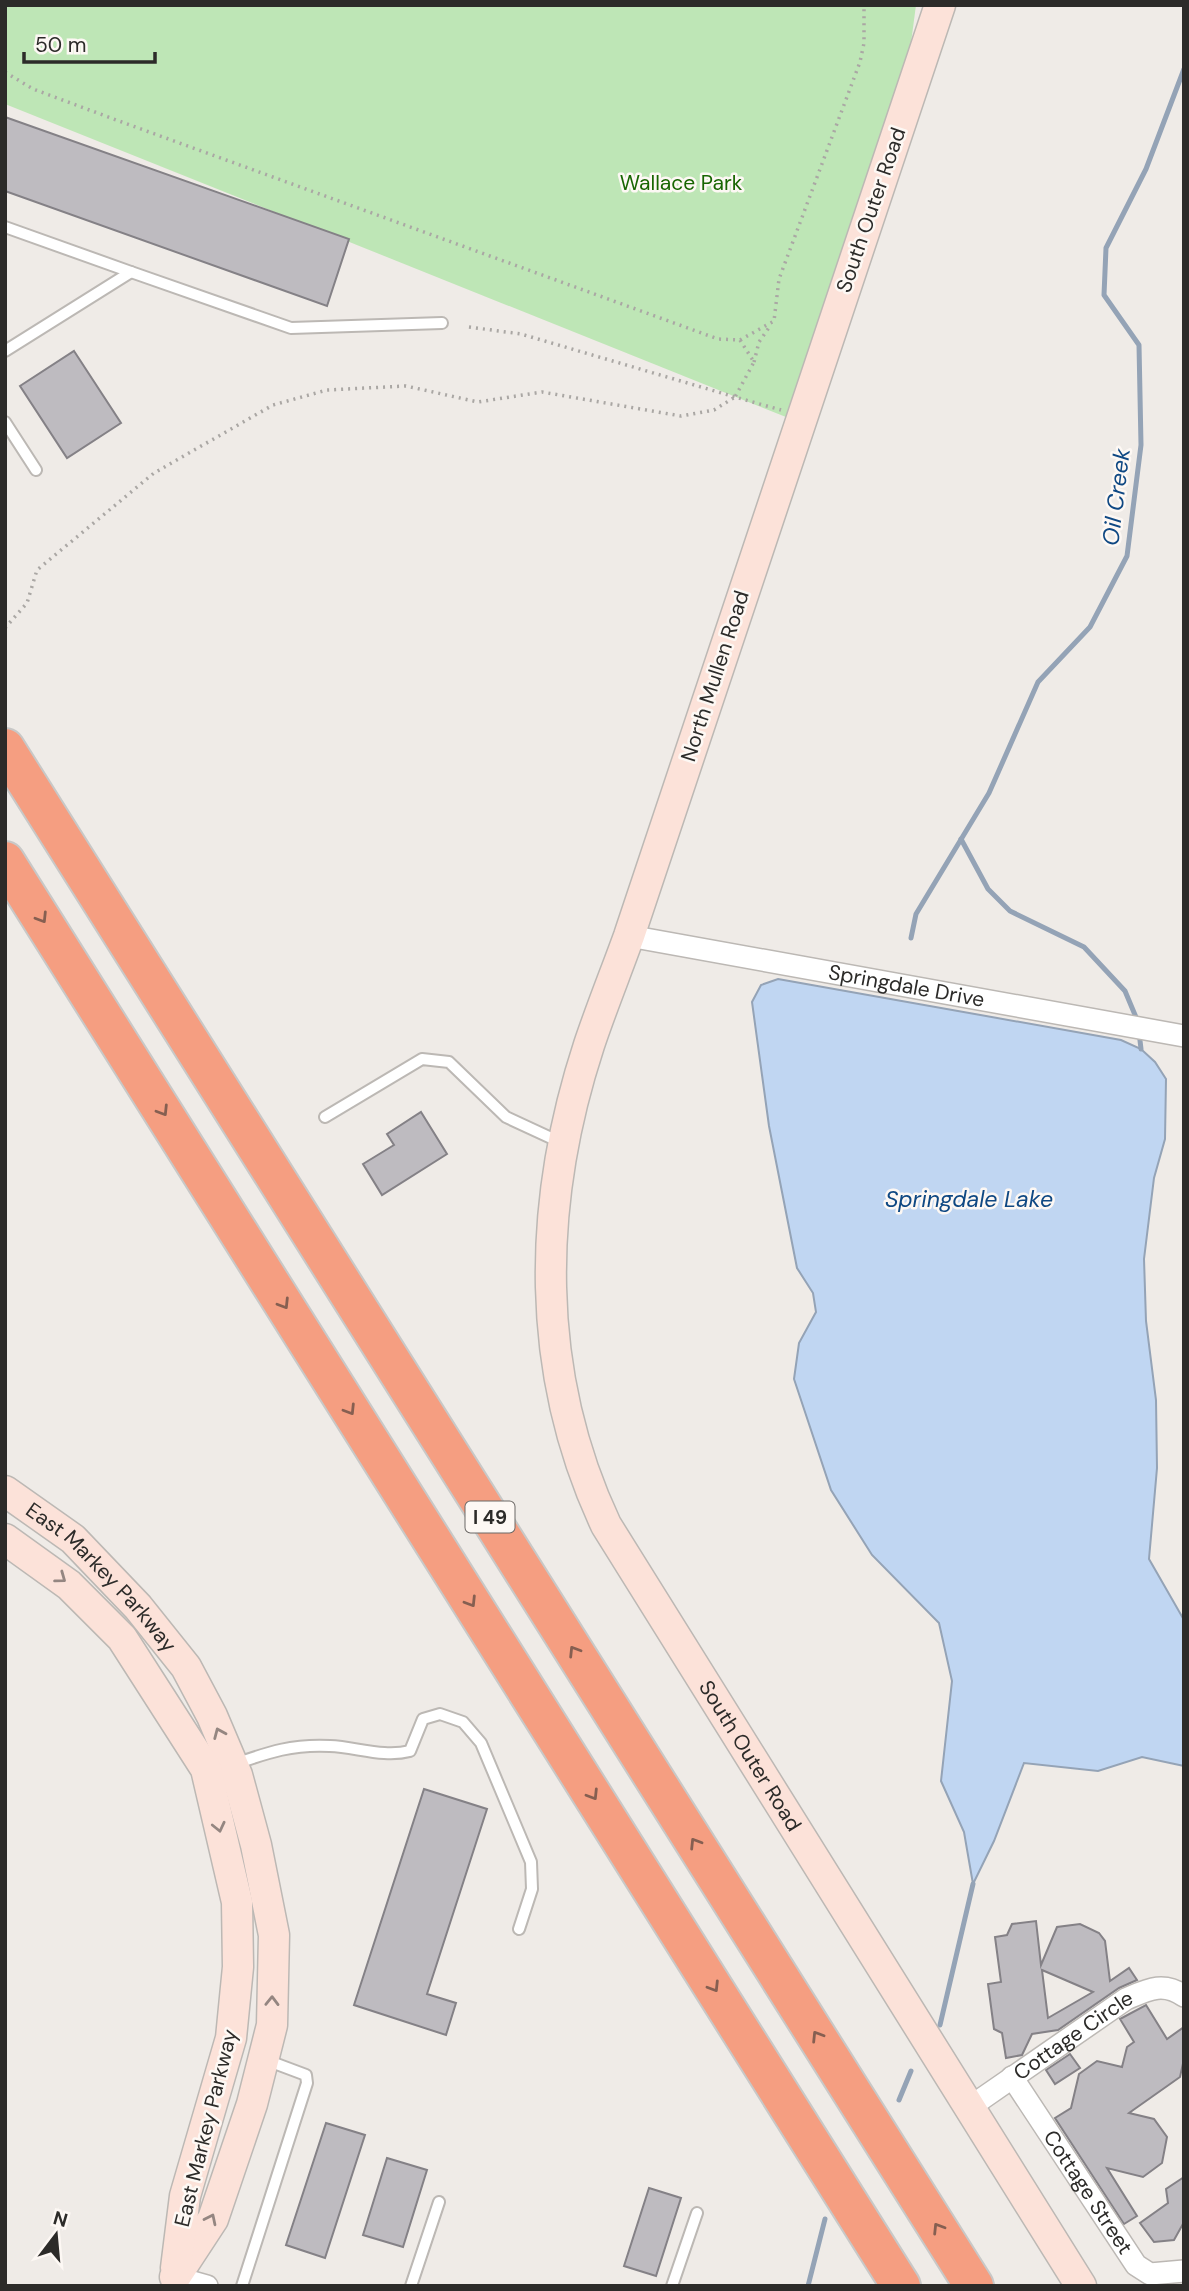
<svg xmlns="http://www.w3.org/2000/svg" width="1189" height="2291" font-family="'DM Sans',sans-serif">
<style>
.green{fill:#bee6b6}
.water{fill:#c0d6f2;stroke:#94a3b6;stroke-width:2}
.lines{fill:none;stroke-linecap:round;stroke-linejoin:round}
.stream{stroke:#94a3b6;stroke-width:5}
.building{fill:#bebbc0;stroke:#848186;stroke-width:2;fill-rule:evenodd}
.lane-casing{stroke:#bcb8b4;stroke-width:14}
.street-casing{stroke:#bcb8b4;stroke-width:24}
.secondary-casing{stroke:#bcb8b4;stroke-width:33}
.highway-casing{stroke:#c8c8c7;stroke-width:42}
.path{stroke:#aaa7a4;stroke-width:3.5;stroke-dasharray:2 5;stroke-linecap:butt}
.lane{stroke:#fff;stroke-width:10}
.street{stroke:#fff;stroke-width:21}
.secondary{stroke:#fce2d9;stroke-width:30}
.highway{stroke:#f59e81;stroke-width:38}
.oneway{stroke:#865f51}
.oneway2{stroke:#948681}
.labels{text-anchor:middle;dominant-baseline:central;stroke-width:5;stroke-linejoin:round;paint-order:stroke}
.shield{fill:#fdf8f4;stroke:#6b6866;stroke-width:2}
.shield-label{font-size:19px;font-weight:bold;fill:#2c2b29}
.park-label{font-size:21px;fill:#186602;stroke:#fdf8f4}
.street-label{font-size:21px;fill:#2c2b29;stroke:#fdf8f4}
.water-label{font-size:23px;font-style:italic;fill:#0f4883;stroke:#fdf8f4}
</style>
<rect width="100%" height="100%" fill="#efebe7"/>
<path class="green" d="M5,5H916L909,58L791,419L5,104Z"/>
<path class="water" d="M778,979L1121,1040L1141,1049L1155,1062L1166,1079L1165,1139L1154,1178L1144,1259L1146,1321L1156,1400L1157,1468L1149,1559L1184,1620V1766L1142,1757L1098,1771L1024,1763L994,1841L973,1884L964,1832L941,1781L952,1681L939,1623L872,1555L831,1490L794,1379L799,1343L816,1312L813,1293L797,1268L769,1126L752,1002L761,985Z"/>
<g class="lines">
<g class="stream">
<path d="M961,839L988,889L1010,911L1084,947L1125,991L1138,1022"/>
<path d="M911,938L916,914L989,793L1038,682L1090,627L1127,556L1141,445L1139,345L1104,295L1106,248L1146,169L1184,69"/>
<path d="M1139,1032L1141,1049"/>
<path d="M940,2025L973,1884"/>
<path d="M899,2100L911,2071"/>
<path d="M808,2286L825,2219"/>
</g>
</g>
<g class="building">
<path d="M5,117L349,239L327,306L5,191Z"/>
<path d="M74,351L121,423L67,458L20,386Z"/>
<path d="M421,1112L447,1154L382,1195L363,1164L394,1145L387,1134Z"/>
<path d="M424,1789L487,1809L427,1994L456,2003L446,2035L354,2005Z"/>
<path d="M1036,1921L1041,1965L1057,1927L1080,1924L1099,1933L1105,1941L1110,1981L1129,1968L1137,1980L1119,1988L1058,2030L1032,2034L1022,2055L1006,2058L1002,2033L994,2029L988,1984L1001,1982L995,1937L1007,1935L1012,1924ZM1042,1970L1093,1992L1048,2018Z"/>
<path d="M1146,2005L1167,2039L1184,2027V2059L1180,2077L1129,2113L1154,2119L1167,2137L1162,2163L1143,2177L1107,2168L1137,2216L1124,2224L1055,2118L1071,2108L1079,2074L1097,2061L1122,2067L1127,2047L1134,2042L1120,2019Z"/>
<path d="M1070,2054L1080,2068L1055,2084L1046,2070Z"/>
<path d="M326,2123L365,2135L325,2258L286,2245Z"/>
<path d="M387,2158L427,2170L403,2247L363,2235Z"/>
<path d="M1184,2177V2222L1174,2240L1154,2242L1140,2223L1168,2203L1166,2189Z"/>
<path d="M649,2188L681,2198L656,2276L624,2266Z"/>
</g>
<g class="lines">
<g class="lane-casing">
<g id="lane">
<path d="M5,227L131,272L5,351"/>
<path d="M131,272L291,328L442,323"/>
<path d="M5,422L36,470"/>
<path d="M325,1117L422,1059L449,1062L506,1117L562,1143"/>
<path d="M235,1764C269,1752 293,1744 330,1746C356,1747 384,1758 410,1751L423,1719L440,1714L463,1722L481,1743L531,1862L532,1889L519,1929"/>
<path d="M242,2286L307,2083L306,2075L266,2060"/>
<path d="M411,2286L439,2202"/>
<path d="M672,2286L697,2213"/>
</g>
</g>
<g class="street-casing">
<g id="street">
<path id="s1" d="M629,936L1184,1036"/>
<path id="s2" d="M1012,2077L1136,2265L1150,2274L1184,2271"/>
<path id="s3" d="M970,2107L1126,1999C1147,1990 1163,1981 1184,1996"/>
<path d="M175,2277L207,2286"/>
</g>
</g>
<g class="secondary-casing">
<g id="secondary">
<path id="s4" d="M940,5L629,936C616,972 601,1009 589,1045C537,1204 534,1372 606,1525L1081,2286"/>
<path id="s5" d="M5,1491L73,1539L138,1607L186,1667L212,1716L237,1775L256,1845L274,1935L272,2025L252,2104L213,2219L175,2277"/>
<path d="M5,1539L69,1585L122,1638L206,1769L237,1902L238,1967L231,2038L185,2196L176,2268"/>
</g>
</g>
<g class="highway-casing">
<g id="highway">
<path d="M5,748L974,2286"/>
<path d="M5,861L901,2286"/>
</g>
</g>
<g class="path">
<path d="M5,72L33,89L119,121L718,339L740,340L774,321L779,279L860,62L864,43V5"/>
<path d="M469,327L521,334L735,397"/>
<path d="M740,340L754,362L735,397L781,410"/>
<path d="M754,362L759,342L770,326"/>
<path d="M5,628L27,603L37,570L154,473L273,405L327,390L406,386L478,402L542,392L681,416L714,410L735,397"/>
</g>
<use href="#lane" class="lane"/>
<use href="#street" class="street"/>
<use href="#secondary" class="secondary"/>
<use href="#highway" class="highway"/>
</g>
<defs><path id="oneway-chevron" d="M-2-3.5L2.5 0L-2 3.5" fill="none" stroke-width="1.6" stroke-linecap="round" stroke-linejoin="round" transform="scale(1.75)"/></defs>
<g class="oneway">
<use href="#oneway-chevron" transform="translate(42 918) rotate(58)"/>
<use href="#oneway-chevron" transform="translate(163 1111) rotate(58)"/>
<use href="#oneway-chevron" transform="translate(284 1304) rotate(58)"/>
<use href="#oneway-chevron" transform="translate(350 1410) rotate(58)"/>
<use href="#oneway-chevron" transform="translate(471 1602) rotate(58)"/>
<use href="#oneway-chevron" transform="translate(574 1651) rotate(-122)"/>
<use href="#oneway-chevron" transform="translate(593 1795) rotate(58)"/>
<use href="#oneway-chevron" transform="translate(695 1843) rotate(-122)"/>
<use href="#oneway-chevron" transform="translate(714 1987) rotate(58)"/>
<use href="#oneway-chevron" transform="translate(817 2036) rotate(-122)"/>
<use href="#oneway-chevron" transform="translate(938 2228) rotate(-122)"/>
</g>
<g class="oneway2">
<use href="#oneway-chevron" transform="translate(61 1578) rotate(36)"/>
<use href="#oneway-chevron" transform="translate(219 1733) rotate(-113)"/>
<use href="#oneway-chevron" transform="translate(219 1827) rotate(77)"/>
<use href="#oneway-chevron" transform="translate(272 2001) rotate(-89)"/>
<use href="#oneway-chevron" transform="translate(211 2219) rotate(-64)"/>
</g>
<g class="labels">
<rect class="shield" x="465.5" y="1501.5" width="49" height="31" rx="5"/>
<g class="shield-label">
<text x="490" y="1517">I 49</text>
</g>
<g class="park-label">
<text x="681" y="183">Wallace Park</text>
</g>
<g class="street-label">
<text transform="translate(871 210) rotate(-71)">South Outer Road</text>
<text transform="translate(715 676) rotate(-72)">North Mullen Road</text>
<text stroke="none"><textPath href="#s1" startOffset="282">Springdale Drive</textPath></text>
<text stroke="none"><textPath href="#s5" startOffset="130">East Markey Parkway</textPath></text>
<text stroke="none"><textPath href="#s4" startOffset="1862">South Outer Road</textPath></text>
<text stroke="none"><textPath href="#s3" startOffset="126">Cottage Circle</textPath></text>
<text transform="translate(206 2128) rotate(-76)">East Markey Parkway</text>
<text stroke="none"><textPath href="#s2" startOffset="138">Cottage Street</textPath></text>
</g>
<g class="water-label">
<text transform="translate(1116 497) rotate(-83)">Oil Creek</text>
<text x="969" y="1199">Springdale Lake</text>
</g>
</g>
<rect width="1189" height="2291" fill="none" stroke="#2c2b29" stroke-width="14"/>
<g transform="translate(56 2235) rotate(16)" stroke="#fdf8f4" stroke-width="5" paint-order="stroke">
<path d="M0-5L12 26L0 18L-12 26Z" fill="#2c2b29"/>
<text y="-10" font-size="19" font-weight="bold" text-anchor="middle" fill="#2c2b29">N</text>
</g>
<path d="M24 52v10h131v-10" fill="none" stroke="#2c2b29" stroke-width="3.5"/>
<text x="35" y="52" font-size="21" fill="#2c2b29" stroke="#fdf8f4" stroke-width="5" paint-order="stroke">50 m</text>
</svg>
